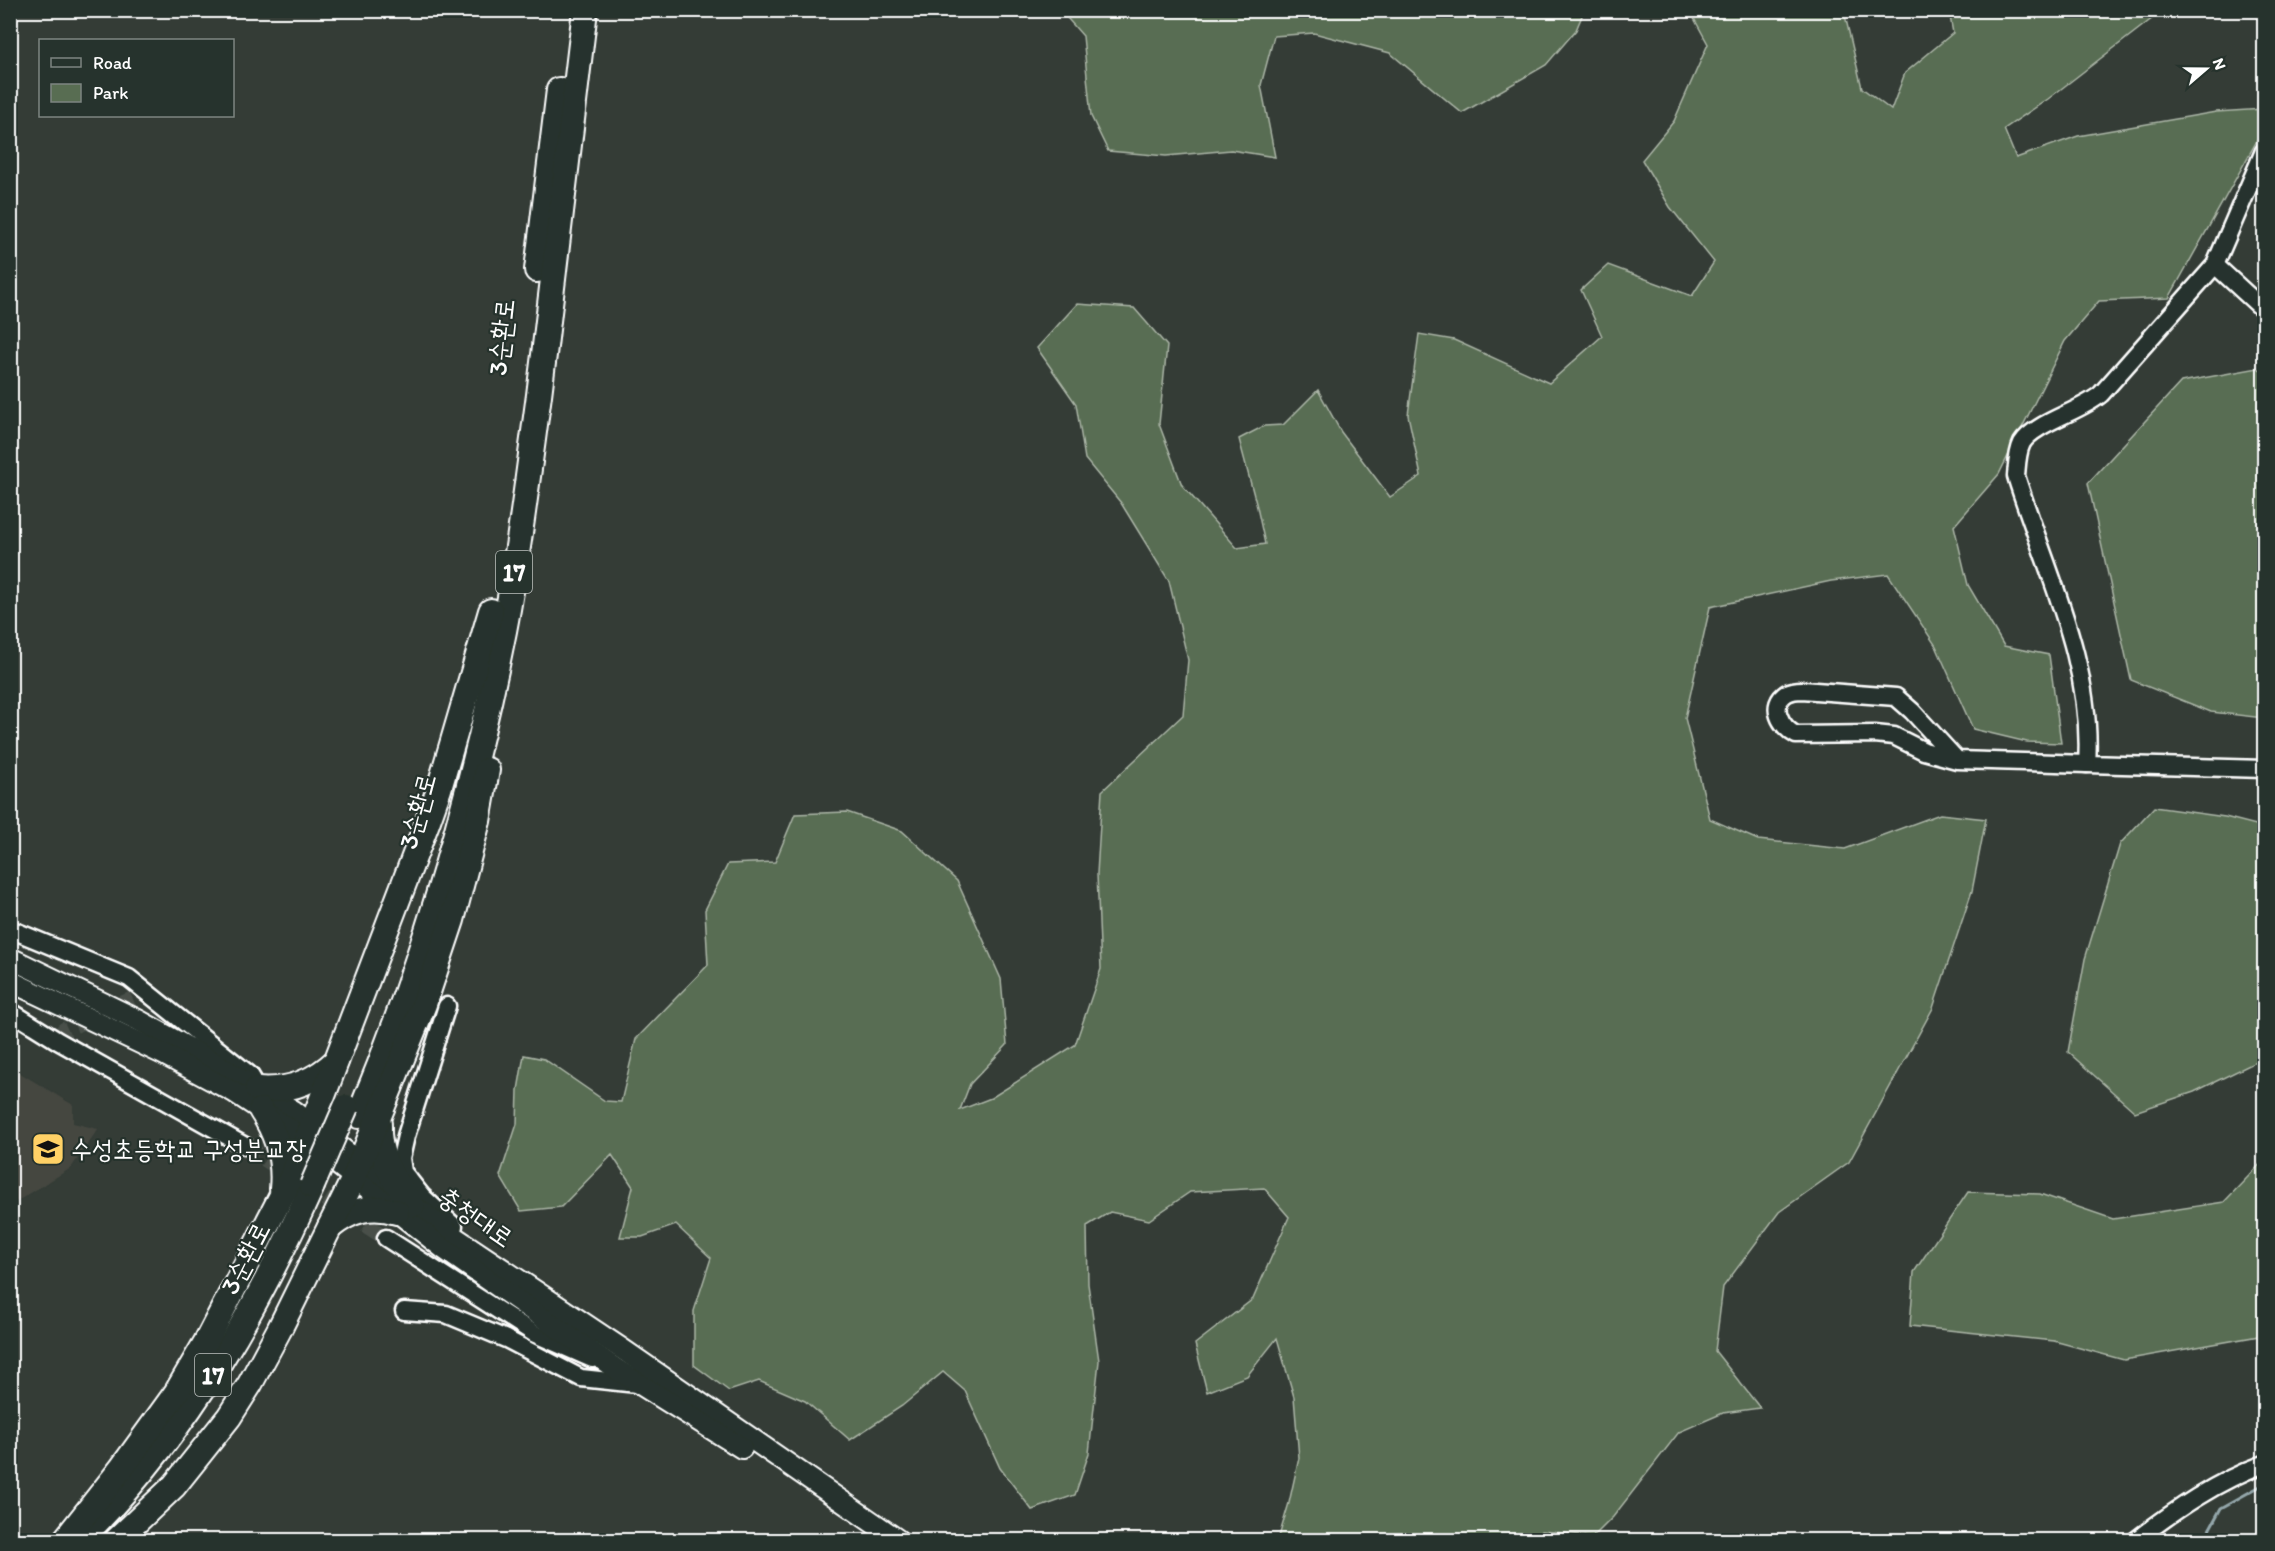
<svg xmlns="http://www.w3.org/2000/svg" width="2275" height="1551" font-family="Itim,'Poor Story',sans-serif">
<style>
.built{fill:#454741}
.green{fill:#586d52;stroke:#acb6a8;stroke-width:1.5}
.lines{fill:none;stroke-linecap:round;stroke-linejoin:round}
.stream{stroke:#94a7ab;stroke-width:3}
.minor-tunnel{stroke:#48504a;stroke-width:16;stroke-dasharray:16 8;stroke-linecap:butt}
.minor-casing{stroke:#fff;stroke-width:21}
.major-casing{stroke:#fff;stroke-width:24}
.highway-casing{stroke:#fff;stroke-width:28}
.minor{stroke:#26332d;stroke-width:16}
.major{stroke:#26332d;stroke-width:20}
.highway{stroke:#26332d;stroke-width:24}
.highway-bridge-casing{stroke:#fff;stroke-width:28;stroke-linecap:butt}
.highway-bridge{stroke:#26332d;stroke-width:24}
.labels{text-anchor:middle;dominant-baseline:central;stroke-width:4.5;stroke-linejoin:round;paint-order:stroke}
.shield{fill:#26332d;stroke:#bec2c0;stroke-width:1.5}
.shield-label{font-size:24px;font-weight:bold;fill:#fff}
.street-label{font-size:26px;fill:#fff;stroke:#26332d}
.poi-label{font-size:26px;fill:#fff;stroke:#26332d;text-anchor:start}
</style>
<rect width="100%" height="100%" fill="#343c36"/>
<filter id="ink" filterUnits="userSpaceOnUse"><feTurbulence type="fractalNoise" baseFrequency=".0167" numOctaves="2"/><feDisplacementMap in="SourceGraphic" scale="12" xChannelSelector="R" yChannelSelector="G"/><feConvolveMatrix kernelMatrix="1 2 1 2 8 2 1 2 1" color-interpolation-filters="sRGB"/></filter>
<g filter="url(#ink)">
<path class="built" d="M10,1067L73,1105V1123L98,1129L71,1168L11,1205Z"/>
<g class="green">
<path d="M1061,11H1584L1576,30L1546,65L1462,113L1390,53L1314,33L1274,36L1261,85L1275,157L1231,150L1166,156L1108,151L1091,116L1083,36Z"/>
<path d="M1690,11H1844L1862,88L1891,110L1905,73L1953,33L1949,11H2162L2048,99L2004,129L2016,158L2078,136L2216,112L2264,109V128L2169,298L2099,301L2065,341L1999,474L1954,526L1968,585L2004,646L2049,655L2061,743L2027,742L1973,729L1936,646L1888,574L1831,581L1710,607L1685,718L1710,819L1758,840L1845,849L1940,814L1986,819L1972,891L1933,1008L1849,1162L1779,1212L1723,1287L1715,1351L1760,1408L1723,1413L1679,1432L1613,1517L1594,1536L1542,1531L1539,1540H1278L1289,1503L1299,1458L1294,1397L1277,1338L1247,1376L1207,1392L1195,1344L1253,1299L1289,1217L1264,1188L1190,1192L1149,1220L1110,1212L1087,1226L1088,1284L1099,1361L1089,1453L1075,1495L1032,1510L1000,1468L965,1391L943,1372L902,1406L850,1440L805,1401L759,1381L729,1391L694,1365V1311L711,1258L676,1225L642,1237H620L633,1187L612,1155L561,1207L521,1211L500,1176L517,1124L518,1090L524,1055L544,1059L605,1101L621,1102L636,1039L708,965L705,910L728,864L775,862L795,814L847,812L902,831L957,881L1001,979L1007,1045L970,1084L960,1110L991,1098L1075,1045L1101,969L1097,874L1102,791L1183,715L1188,660L1169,581L1121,503L1085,459L1076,404L1037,348L1077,304L1134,308L1167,346L1159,424L1182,485L1237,548L1265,544L1257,507L1239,439L1264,426L1283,425L1318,390L1341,432L1390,497L1421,476L1408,415L1419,334L1454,340L1549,383L1602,336L1581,290L1608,265L1692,296L1714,262L1670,207L1642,160L1674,121L1708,44Z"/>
<path d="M2258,368L2264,373V718L2211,712L2131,680L2088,483L2181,382Z"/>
<path d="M2154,807L2225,817L2264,827V1058L2194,1092L2135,1112L2068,1052L2085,959L2120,844Z"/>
<path d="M2264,1160V1335L2124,1360L2054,1341L1910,1326L1914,1272L1968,1192L2040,1194L2113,1219L2224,1202Z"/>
</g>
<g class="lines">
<path class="stream" d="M2199,1540L2208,1532L2221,1508L2264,1484"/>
<g class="minor-tunnel">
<path d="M58,1041L64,1030L146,993"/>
<path d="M245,1146L386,1238"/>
</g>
<g class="minor-casing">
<g id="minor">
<path d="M2264,151L2215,265L2101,394C2082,411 2034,423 2022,443C2017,453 2017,466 2016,476C2045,569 2094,664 2087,764L2264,769"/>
<path d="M2215,265L2264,310"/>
<path d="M1957,760L1912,711L1896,697L1802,690C1798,690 1791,691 1787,693C1768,705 1781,727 1796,735L1875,734L1894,736L1924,751L1957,760L2087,764"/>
<path d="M10,929L129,978L250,1075L253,1080"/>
<path d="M447,1006L406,1136L401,1158L403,1172L422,1196L454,1226"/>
<path d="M10,1011L58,1041L245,1146"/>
<path d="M386,1238L535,1334L592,1359"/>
<path d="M404,1311L446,1314L506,1339L581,1378L637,1384"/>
<path d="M2136,1540C2175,1510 2217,1481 2264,1464"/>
</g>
</g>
<g class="major-casing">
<g id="major">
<path d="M10,958L138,1020L212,1061L294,1111L456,1238L622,1349L898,1540"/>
<path d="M10,981L163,1054L234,1092L307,1140L443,1248L616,1369L742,1448"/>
</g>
</g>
<g class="highway-casing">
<g id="highway">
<path d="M537,270L559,90"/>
<path d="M257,1089C289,1092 314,1082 336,1061"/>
<path d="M261,1110C277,1134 285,1160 282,1189"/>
<path d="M359,1116C424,960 471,797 504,631C519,553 528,474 539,395C555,267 570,139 585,10"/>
<path d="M379,1124C377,1155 393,1182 413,1205"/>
<path d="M330,1227C351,1210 371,1204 397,1212"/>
<path d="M96,1523C190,1426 257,1309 312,1186"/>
<path d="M65,1540L121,1469L176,1393L206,1342L294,1172L427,823L439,789L491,611"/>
<path d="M117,1540L174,1486L229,1417L250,1384L279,1330L354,1178L424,1004L452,920L478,821L487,770"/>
</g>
</g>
<use href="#minor" class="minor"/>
<use href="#major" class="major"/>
<use href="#highway" class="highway"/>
<g class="highway-bridge-casing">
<path id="highway-bridge" d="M312,1186L346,1107"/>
</g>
<use href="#highway-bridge" class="highway-bridge"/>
</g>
</g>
<defs>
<g id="school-square" transform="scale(1.725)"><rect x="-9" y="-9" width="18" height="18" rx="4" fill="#ffd166" stroke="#26332d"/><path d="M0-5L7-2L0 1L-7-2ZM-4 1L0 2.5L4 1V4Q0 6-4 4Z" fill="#111"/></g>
</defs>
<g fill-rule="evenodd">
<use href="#school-square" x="48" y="1149"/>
</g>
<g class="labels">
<g class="shield">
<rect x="496" y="551" width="36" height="42" rx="4.5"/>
<rect x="195" y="1354" width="36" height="42" rx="4.5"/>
</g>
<g class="shield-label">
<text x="514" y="572">17</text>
<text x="213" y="1375">17</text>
</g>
<g class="street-label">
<text transform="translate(501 337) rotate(-84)">3순환로</text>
<text transform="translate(417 811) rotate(-75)">3순환로</text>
<text transform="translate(476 1217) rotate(35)">충청대로</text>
<text transform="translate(245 1258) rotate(-63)">3순환로</text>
</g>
<g class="poi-label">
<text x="71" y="1149">수성초등학교 구성분교장</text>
</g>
</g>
<rect width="2275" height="1551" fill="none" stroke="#26332d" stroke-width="36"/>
<rect x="18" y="18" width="2239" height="1515" fill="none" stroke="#fff" stroke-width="2" filter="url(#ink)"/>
<rect x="39" y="39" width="195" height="78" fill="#26332d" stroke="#7d8581" stroke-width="1.5"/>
<rect x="51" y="58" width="30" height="9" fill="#26332d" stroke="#7d8581" stroke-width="1.5"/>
<text x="93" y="69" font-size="18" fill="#ffffff">Road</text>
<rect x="51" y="84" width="30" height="18" fill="#586d52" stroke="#7d8581" stroke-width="1.5"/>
<text x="93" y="99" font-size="18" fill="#ffffff">Park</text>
<g transform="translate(2206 69) rotate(70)" stroke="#26332d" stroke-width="4.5" paint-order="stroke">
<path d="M0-4.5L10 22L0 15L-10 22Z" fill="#ffffff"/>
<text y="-9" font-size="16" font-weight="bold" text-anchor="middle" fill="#ffffff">N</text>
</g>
</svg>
